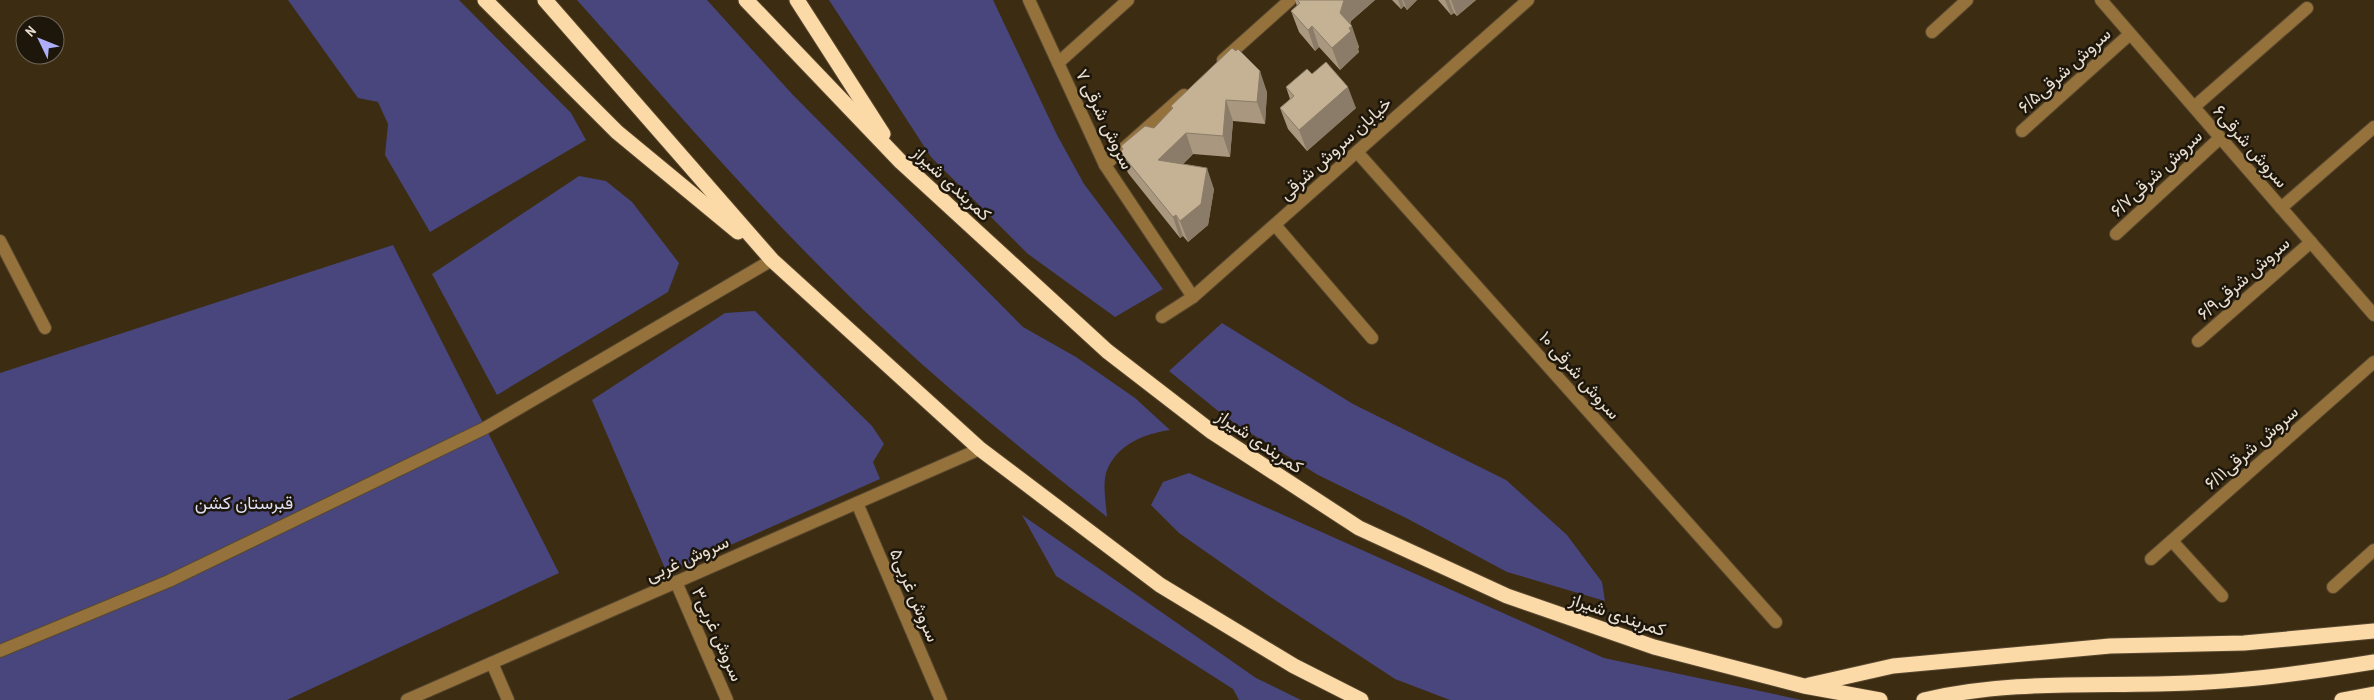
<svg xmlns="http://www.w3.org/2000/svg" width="2374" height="700" font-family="'Archivo Narrow',Vazirmatn,sans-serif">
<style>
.green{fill:#48467d}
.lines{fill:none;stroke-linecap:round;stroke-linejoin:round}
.minor-casing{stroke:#584830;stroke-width:14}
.highway-casing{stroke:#584830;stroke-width:17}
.minor{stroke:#95723c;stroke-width:12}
.highway{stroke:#fcdaa8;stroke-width:15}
.wall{fill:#a9987f}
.shaded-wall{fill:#8a7c68}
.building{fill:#c5b194;stroke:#8a7c68}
.labels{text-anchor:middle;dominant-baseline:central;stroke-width:5;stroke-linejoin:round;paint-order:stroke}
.street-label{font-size:18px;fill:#e9decf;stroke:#1d160b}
.park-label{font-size:18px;fill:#dddef5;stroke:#1d160b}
</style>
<rect width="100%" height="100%" fill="#3c2c12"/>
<g class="green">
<path d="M288,0H459L571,113L586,140L430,232L385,155L388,124L378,102L358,98Z"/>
<path d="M577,0H707L792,94L1023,327L1076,357L1135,398L1170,430C1144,434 1118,444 1107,470C1102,483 1106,503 1107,517C1032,457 957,398 887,332C776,229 678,113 577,0Z"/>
<path d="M829,0H993L1057,135L1084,184L1163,289L1115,317L1028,254L931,157Z"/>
<path d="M579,176L606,181L632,202L679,263L668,292L497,395L432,274Z"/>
<path d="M393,245L559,573L287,700H0V373Z"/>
<path d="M755,311L872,426L884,444L873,462L880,479L667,573L592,400L725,313Z"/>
<path d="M1222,323L1353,404L1506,480L1567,535L1602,582L1605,601L1507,572L1408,519L1318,475L1228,419L1169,371Z"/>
<path d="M1189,473L1604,658L1802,700H1450L1395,679L1266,594L1179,533L1151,505L1163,482Z"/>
<path d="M1022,515L1256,678L1301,700H1239L1233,689L1056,576Z"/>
</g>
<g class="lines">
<g class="minor-casing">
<g id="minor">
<path d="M1029,0L1105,165L1193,297"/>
<path d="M2101,0L2374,315"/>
<path d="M1932,32L1967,0"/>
<path d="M1223,60L1290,0"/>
<path d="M1058,63L1128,0"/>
<path d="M2194,107L2307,8"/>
<path d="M2022,131L2130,34"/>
<path d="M1357,152L1776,622"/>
<path d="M1105,165L1184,95"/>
<path d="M2281,208L2374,127"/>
<path d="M1275,225L1372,338"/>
<path d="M2116,234L2220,138"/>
<path d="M0,241L45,328"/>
<path d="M1162,317L1193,297L1528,0"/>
<path d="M2198,341L2311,242"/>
<path d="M857,503L941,700"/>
<path d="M2172,541L2222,596"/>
<path d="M2151,559L2374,362"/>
<path d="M676,582L727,700"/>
<path d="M2333,587L2374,550"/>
<path d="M0,651L169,581L485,428L772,260"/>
<path d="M492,663L508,700"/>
<path d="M407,700L980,449"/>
</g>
</g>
<g class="highway-casing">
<g id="highway">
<path d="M485,0L617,132L738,232"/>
<path d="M545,0L772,260L980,449L1160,585L1294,666L1361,700"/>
<path d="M746,0L901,162L1107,351L1212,432L1359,528L1507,596L1654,647L1804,686L1880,700"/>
<path d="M797,0L883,134"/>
<path d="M1809,685L1893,666L2110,646L2244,643L2374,631"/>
<path d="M1924,700C2011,679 2101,687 2189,683C2251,681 2313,672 2374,662"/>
<path d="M2342,700L2374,694"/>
</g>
</g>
<use href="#minor" class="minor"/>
<use href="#highway" class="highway"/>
</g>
<g class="wall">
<path d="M1295,0H1375L1351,21L1350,24L1359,47L1358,49L1359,52L1340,70L1319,47L1315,51L1299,32L1291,11L1297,6Z"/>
<path d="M1392,0H1417L1407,10L1404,6L1401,9Z"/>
<path d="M1438,0H1476L1457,16L1454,13L1451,15Z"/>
<path d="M1236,51L1267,92L1265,124L1233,121L1230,157L1193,154L1183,164L1214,189L1208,225L1188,242L1183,236L1180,238L1128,173L1120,152L1122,150L1121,146L1154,128L1172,109L1171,106Z"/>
<path d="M1312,74L1356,108L1307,151L1288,129L1280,108L1290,99L1286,87Z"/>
</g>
<g class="shaded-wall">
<path d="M1344,0H1375L1351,21L1350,28L1352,26L1359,47L1358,49L1359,52L1340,70L1332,48Z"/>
<path d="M1398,0H1402L1404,6L1401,9Z"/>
<path d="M1403,0H1417L1407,10Z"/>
<path d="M1445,0H1449L1454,13L1451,15Z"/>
<path d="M1451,0H1476L1457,16Z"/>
<path d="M1312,26L1319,47L1315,51L1308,30Z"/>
<path d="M1260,71L1267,92L1265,124L1257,102Z"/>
<path d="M1348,87L1356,108L1307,151L1299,130Z"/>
<path d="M1226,100L1233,121L1230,157L1223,136Z"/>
<path d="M1186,133L1193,154L1166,181L1158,160Z"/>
<path d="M1207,168L1214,189L1208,225L1188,242L1180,221Z"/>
<path d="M1176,215L1183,236L1180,238L1173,217Z"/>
</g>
<g class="building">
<path d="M1297,0H1344L1340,13L1352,26L1349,28L1351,31L1332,48L1312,26L1308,30L1291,11L1300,3Z"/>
<path d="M1232,48L1236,51L1238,49L1260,71L1257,102L1226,100L1223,136L1186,133L1158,160L1207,168L1201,204L1180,221L1176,215L1173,217L1120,152L1123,149L1121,146L1145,126L1154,128L1173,108L1171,106Z"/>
<path d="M1326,62L1348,87L1299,130L1280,108L1294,96L1286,87L1307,69L1312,74Z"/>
</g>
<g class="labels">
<g class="street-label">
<text transform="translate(2064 70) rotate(-42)">سروش شرقی۶/۵</text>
<text transform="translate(1105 119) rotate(64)">سروش شرقی ۷</text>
<text transform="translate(2251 146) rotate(49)">سروش شرقی۶</text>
<text transform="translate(1335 148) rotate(-42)">خیابان سروش شرقی</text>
<text transform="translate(2156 173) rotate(-43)">سروش شرقی۶/۷</text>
<text transform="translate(952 183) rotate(43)">کمربندی شیراز</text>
<text transform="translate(2243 278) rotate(-41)">سروش شرقی۶/۹</text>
<text transform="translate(1580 375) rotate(48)">سروش شرقی ۱۰</text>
<text transform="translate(1260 441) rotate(34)">کمربندی شیراز</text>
<text transform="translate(2251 447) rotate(-41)">سروش شرقی۶/۱۱</text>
<text transform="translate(687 558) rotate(-24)">سروش غربی</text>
<text transform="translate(915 595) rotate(67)">سروش غربی۵</text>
<text transform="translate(1618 614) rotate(19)">کمربندی شیراز</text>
<text transform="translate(718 634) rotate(66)">سروش غربی۳</text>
</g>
<g class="park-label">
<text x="244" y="502">قبرستان کشن</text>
</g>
</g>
<g transform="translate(40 40) rotate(313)"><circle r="24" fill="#1d160b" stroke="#6f6659"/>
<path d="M0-4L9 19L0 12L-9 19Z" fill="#afaefa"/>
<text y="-8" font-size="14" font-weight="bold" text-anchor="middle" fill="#e9decf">N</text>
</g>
</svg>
